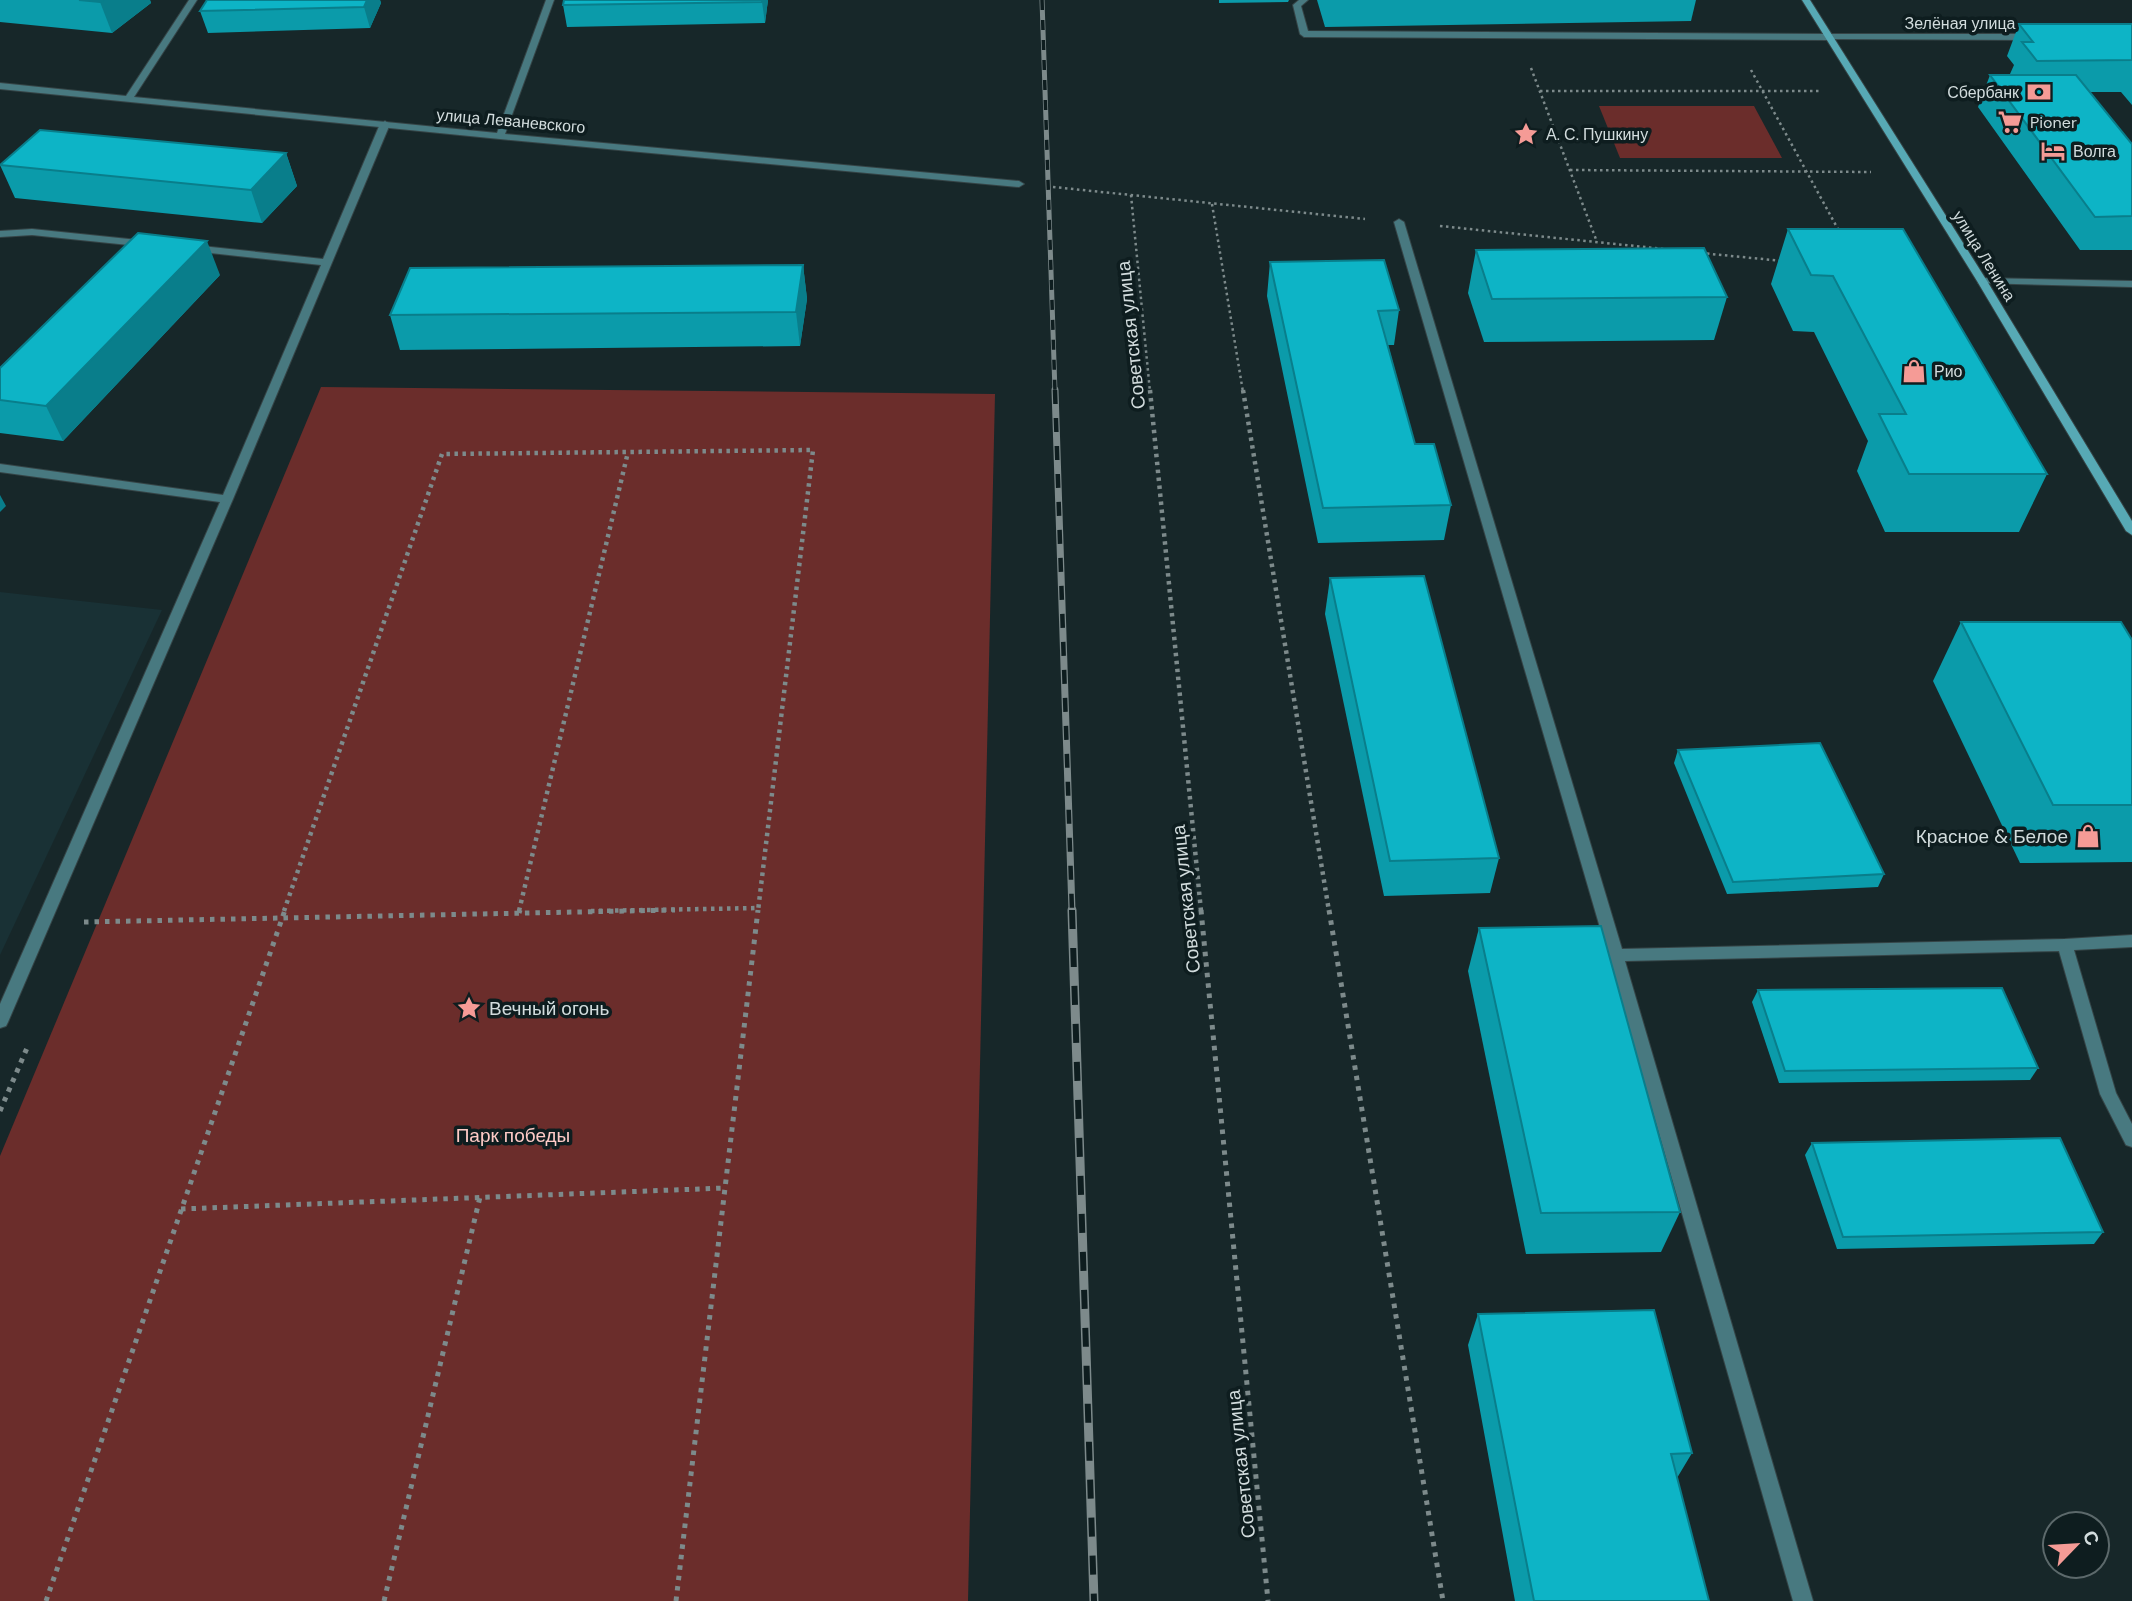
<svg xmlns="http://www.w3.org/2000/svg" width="2132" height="1601" font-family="'DM Sans',sans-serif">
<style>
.built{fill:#193135}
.green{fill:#6b2d2b}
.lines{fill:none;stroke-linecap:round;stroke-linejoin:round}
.service-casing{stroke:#354446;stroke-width:2}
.minor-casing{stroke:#354446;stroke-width:2}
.secondary-casing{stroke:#354446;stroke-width:2}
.path-far2{stroke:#7d8a8b;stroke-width:2.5;stroke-dasharray:2.5 3.5;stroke-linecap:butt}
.path-far1{stroke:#7d8a8b;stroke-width:4.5;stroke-dasharray:3.5 4.5;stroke-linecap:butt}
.path{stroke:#7d8a8b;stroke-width:5;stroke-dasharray:4.5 6;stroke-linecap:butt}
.service{fill:#487980;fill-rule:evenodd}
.minor{fill:#487980;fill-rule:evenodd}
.secondary{fill:#57a9b5;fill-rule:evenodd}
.rail-far2-casing{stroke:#7d8a8b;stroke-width:5}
.rail-far1-casing{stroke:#7d8a8b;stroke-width:7}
.rail-casing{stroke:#7d8a8b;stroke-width:9}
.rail-far2{stroke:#0e1d1f;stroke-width:3.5;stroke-dasharray:10;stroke-linecap:butt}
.rail-far1{stroke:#0e1d1f;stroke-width:4.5;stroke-dasharray:14;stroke-linecap:butt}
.rail{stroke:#0e1d1f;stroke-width:6;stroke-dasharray:19;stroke-linecap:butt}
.wall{fill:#0b9baa}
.shaded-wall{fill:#097e8b}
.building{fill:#0db4c6;stroke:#097e8b;stroke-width:2}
.labels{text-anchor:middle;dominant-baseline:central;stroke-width:7;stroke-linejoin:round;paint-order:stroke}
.far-street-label{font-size:16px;fill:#d2dcdd;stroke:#0e1d1f}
.far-poi-label{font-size:16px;fill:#d2dcdd;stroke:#0e1d1f;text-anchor:start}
.street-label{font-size:19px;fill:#d2dcdd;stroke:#0e1d1f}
.poi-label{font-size:19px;fill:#d2dcdd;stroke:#0e1d1f;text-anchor:end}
.park-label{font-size:19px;fill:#fecac6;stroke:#0e1d1f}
</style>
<rect width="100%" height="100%" fill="#172729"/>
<path class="built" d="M0,592L162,610L0,955Z"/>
<g class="green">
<path d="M1599,106H1754L1782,158H1620Z"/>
<path d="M321,387L995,394L968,1601H0V1156Z"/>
</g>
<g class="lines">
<g class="service-casing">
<g id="service">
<path d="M1299,0H1308L1301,6L1308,31L1830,34L1834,37L1830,40L1304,37L1300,34L1293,5Z"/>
<path d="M385,121L390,124L233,499L8,1022L6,1026L0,1028V1004L220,502L0,472V464L223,495L321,265L192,251L187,248L192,245L323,259L380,124Z"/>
<path d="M1399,219L1404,222L1622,949L2065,939L2132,935V947L2074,950L2116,1093L2132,1124V1147L2126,1145L2100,1094L2059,951L1625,961L1813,1601H1793L1608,955L1394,222Z"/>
<path d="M32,229L148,241L153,244L148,247L32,235L0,237V231Z"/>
<path d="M1982,278L2132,281V287L1978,283V279Z"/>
</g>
</g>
<g class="minor-casing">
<g id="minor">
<path d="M189,0H197L134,97L497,133L546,0H554L505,134L1019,181L1024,184L1019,187L500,139L0,89V83L126,96Z"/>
<path d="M1830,34H2031L2035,37L2031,40L1827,39V35Z"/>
</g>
</g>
<g class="secondary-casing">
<path id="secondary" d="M1802,0H1810L1987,281L2132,521V535L2126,531L1977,281Z"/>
</g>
<g class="path-far2">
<path d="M1531,68L1597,242"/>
<path d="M1751,70L1839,231"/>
<path d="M1540,91H1820"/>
<path d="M1570,170L1871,172"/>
<path d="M1053,187L1365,219"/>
<path d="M1131,195L1150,392"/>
<path d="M1212,204L1243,392"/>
<path d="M1440,226L1664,249"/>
<path d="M1701,253L1783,261"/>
</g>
<g class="path-far1">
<path d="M1150,390L1201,911"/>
<path d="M1243,390L1329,911"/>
<path d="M284,911L442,454L813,450L758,911"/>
<path d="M519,911L628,452"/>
<path d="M591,911L759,908"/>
</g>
<g class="path">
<path d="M1201,910L1268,1601"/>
<path d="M1329,910L1443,1601"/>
<path d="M519,913L520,910"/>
<path d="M84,922L675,910"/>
<path d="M0,1111L27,1048"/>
<path d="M181,1209L725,1188"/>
<path d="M46,1601L285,910"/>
<path d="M384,1601L480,1197"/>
<path d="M676,1601L758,910"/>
</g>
<use href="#service" class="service"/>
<use href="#minor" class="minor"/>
<use href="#secondary" class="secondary"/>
<g class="rail-far2-casing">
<path id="rail-far2" d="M1042,0L1055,392"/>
</g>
<g class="rail-far1-casing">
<path id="rail-far1" d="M1055,390L1072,911"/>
</g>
<g class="rail-casing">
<path id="rail" d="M1072,910L1094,1601"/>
</g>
<use href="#rail-far2" class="rail-far2"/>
<use href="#rail-far1" class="rail-far1"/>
<use href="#rail" class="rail"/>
</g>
<g class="wall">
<path d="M0,0H150L151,3L112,33L0,22Z"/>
<path d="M207,0H380L381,3L370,28L208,33L200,11Z"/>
<path d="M768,0L765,23L567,27L563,5Z"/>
<path d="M1219,0H1289L1288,2L1219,3Z"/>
<path d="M1317,0H1696L1691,21L1325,27Z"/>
<path d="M2019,24H2132V105L2121,92H2090L2132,144V250H2080L1978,107L1990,75H2011L2010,74L2014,65L2007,56Z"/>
<path d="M286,153L297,186L262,223L15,198L0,165Z"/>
<path d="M1788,229L2047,474L2019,532H1885L1857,471L1868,441L1814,332L1793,331L1771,284Z"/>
<path d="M1476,250L1727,297L1714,340L1484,342L1468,293Z"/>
<path d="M1270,262L1399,310L1394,345H1388L1415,444L1451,505L1444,540L1318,543L1267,296Z"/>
<path d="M803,265L807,299L800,346L400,350L390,315Z"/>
<path d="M220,275L63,441L0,433V368Z"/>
<path d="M1330,578L1499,858L1490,893L1384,896L1325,614Z"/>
<path d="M1961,622L2132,640V862L2020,863L1933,681Z"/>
<path d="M1678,750L1884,874L1878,887L1727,894L1674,763Z"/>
<path d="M1479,928L1680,1212L1661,1252L1526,1254L1468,971Z"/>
<path d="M1758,990L2038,1068L2030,1080L1779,1083L1752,1002Z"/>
<path d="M1812,1143L2103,1232L2094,1244L1837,1249L1805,1155Z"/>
<path d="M1478,1314L1692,1453L1677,1478L1709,1601H1515L1468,1345Z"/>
</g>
<g class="shaded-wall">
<path d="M103,0H150L151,3L112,33L100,2Z"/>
<path d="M367,0H380L381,3L370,28L364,7Z"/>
<path d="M762,0H768L765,23L762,2Z"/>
<path d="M286,153L297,186L262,223L251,190Z"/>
<path d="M207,241L220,275L63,441L46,406Z"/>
<path d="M803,265L807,299L800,346L796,312Z"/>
<path d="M0,495L6,506L0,512Z"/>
</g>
<g class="building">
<path d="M79,0H103L100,2Z"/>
<path d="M207,0H367L364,7L200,11Z"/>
<path d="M564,0H762V2L563,5Z"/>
<path d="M2019,24H2132V60L2037,61L2022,42H2033Z"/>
<path d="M1990,75H2076L2132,144V216L2095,217Z"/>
<path d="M40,130L286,153L251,190L0,165Z"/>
<path d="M1788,229H1903L2047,474H1909L1879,414H1906L1833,276L1811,275Z"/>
<path d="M138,233L207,241L46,406L0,400V368Z"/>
<path d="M1704,248L1727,297L1492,299L1476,250Z"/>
<path d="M1384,260L1399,310L1378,311L1415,444H1434L1451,505L1323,508L1270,262Z"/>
<path d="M803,265L796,312L390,315L410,268Z"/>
<path d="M1424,576L1499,858L1390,861L1330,578Z"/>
<path d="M1961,622H2121L2132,640V805H2053Z"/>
<path d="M1820,743L1884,874L1733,882L1678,750Z"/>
<path d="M1601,926L1680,1212L1541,1213L1479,928Z"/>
<path d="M2002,988L2038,1068L1785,1071L1758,990Z"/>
<path d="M2060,1138L2103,1232L1843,1237L1812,1143Z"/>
<path d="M1654,1310L1692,1453L1671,1454L1709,1601H1534L1478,1314Z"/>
</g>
<defs>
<g id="bank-bare" transform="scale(1.89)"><path d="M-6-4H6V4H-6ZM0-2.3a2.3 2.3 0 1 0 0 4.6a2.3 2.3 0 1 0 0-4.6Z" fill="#f59b96" stroke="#0e1d1f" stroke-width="2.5" paint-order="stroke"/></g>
<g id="supermarket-bare" transform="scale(1.89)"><path d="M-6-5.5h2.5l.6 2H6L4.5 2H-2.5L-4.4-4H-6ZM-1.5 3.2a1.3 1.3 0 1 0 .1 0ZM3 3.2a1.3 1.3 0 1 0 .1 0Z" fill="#f59b96" stroke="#0e1d1f" stroke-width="2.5" paint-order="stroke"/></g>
<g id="sight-bare" transform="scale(1.89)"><path d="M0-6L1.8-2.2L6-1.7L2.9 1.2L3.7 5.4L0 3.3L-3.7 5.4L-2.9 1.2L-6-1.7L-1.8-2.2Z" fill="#f59b96" stroke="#0e1d1f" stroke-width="2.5" paint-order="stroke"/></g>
<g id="hotel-bare" transform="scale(1.89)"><path d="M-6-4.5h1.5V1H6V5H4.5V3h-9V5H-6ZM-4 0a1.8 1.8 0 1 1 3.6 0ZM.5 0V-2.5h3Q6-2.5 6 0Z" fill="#f59b96" stroke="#0e1d1f" stroke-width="2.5" paint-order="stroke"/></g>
<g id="shop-bare" transform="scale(1.89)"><path d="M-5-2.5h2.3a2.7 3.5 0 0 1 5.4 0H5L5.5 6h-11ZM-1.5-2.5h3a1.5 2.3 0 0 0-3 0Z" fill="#f59b96" stroke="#0e1d1f" stroke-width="2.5" paint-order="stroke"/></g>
</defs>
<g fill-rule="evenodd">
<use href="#bank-bare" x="2039" y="92"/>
<use href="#supermarket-bare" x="2010" y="122"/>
<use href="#sight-bare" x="1526" y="134"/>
<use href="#hotel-bare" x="2053" y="151"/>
<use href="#shop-bare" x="1914" y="371"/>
<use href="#shop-bare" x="2088" y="836"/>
<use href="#sight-bare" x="469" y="1008"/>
</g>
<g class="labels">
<g class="far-street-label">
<text x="1960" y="23">Зелёная улица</text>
<text transform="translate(511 121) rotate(5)">улица Леваневского</text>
<text transform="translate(1984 256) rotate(58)">улица Ленина</text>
</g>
<g class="far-poi-label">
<text x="2019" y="92" text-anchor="end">Сбербанк</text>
<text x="2030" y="122">Pioner</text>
<text x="1546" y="134">А. С. Пушкину</text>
<text x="2073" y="151">Волга</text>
<text x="1934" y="371">Рио</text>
</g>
<g class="street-label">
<text transform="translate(1131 335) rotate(-96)">Советская улица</text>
<text transform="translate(1186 899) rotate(-96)">Советская улица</text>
<text transform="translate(1241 1464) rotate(-96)">Советская улица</text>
</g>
<g class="poi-label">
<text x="2068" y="836">Красное &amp; Белое</text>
<text x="489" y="1008" text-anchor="start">Вечный огонь</text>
</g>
<g class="park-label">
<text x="513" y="1135">Парк победы</text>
</g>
</g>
<g transform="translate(2076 1545) rotate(65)"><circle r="33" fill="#0e1d1f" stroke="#5c696b" stroke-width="2"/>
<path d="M0-5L12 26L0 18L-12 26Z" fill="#f59b96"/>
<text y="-10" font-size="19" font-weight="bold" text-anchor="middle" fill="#d2dcdd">С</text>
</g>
</svg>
